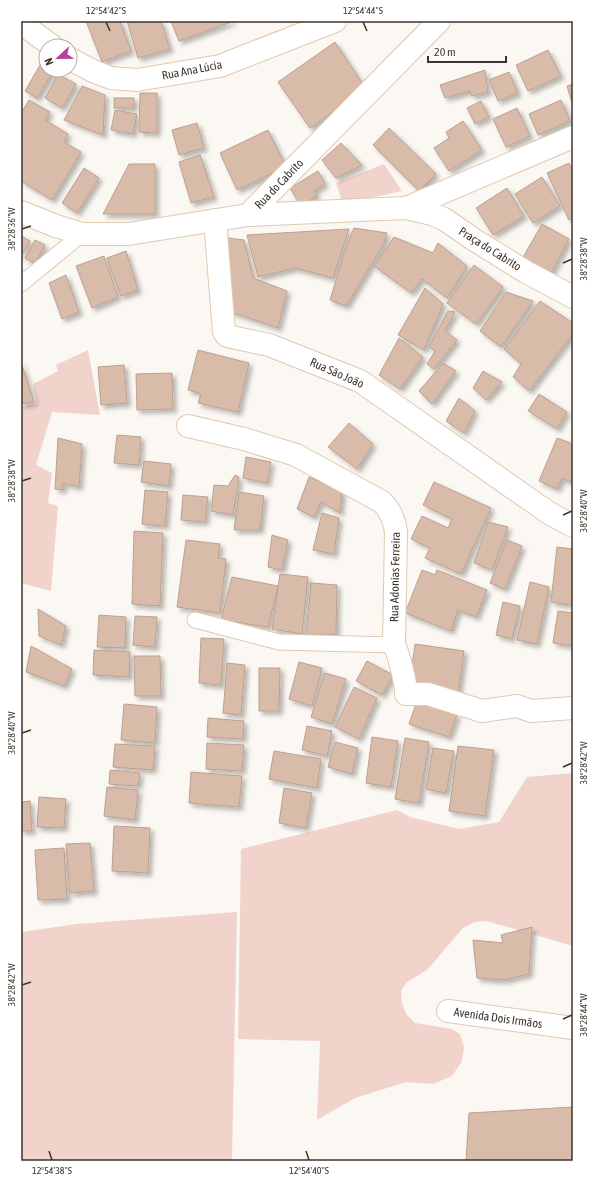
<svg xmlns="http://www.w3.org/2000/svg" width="594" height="1182" font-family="'Asap Condensed',sans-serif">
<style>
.green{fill:#f2d3cb}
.building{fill:#d9bbaa;stroke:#bca08f;filter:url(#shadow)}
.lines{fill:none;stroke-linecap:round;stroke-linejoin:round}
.service-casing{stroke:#dfc9b0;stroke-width:17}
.minor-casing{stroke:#dfc9b0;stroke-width:24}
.service{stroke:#fff;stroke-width:15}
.minor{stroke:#fff;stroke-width:22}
.ticks{fill:none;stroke:#3d352b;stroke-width:1.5}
.labels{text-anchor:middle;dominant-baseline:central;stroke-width:3;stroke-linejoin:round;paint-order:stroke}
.street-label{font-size:12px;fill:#3d352b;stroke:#fff}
.neatline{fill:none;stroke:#3d352b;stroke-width:1.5}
.ticks-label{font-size:10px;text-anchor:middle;fill:#3d352b}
</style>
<defs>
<filter id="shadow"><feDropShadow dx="3.5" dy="3.5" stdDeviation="2" flood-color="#0004"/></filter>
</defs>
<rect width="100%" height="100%" fill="#fbf7f2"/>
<g class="green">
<path d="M384,164L402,191L343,204L336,183Z"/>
<path d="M88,350L100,415L52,412L36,465L52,473L48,503L58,506L51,591L21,583V407L37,404L33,384L58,371L56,365Z"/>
<path d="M573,773V946L487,921L475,922L463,928L428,969L406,983L401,991L402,1003L406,1014L415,1023L452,1029L460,1034L464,1047L462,1061L452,1076L433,1084L406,1082L355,1098L317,1120L320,1041L238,1039L241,849L397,810L410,817L459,829L499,822L527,777Z"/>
<path d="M237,912L232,1161H21V932L77,924Z"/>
</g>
<g class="building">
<path d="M86,21H120L131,51L102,62Z"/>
<path d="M127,21H161L170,49L138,58Z"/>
<path d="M171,21H234L179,41Z"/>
<path d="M335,42L366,89L310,128L278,82Z"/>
<path d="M548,50L561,76L528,91L516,65Z"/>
<path d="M43,60L46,62V70H54L37,98L25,91Z"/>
<path d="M485,70L488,92L472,96L470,91L445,98L440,85Z"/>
<path d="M509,72L518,93L498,101L489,80Z"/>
<path d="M58,74L76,84L62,108L45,98Z"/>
<path d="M573,84V106L567,86Z"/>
<path d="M82,86L105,95L103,135L64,120Z"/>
<path d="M140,93H157V133L139,132Z"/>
<rect x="114" y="98" width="20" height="10"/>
<path d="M29,100L50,112L45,120L68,134L64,142L81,152L52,200L21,181V113Z"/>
<path d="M561,100L570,121L538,135L529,114Z"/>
<path d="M481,101L489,117L475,124L467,108Z"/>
<path d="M517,108L530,136L506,147L493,119Z"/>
<path d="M115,110L137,114L133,134L111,130Z"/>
<path d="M463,121L482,150L449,171L434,148L449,138L446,132Z"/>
<path d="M197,123L204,148L179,155L172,130Z"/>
<path d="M389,128L436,174L419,191L373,145Z"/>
<path d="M268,130L286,167L237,190L220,153Z"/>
<path d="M341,143L362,165L336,178L322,160Z"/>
<path d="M200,155L214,197L191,203L179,162Z"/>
<path d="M569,163L573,170V219L569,220L547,173Z"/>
<path d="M129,164H155V214H103Z"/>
<path d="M84,168L99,178L77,213L62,203Z"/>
<path d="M318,171L325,184L314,191L317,196L301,206L290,188Z"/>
<path d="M542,177L560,206L533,223L515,194Z"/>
<path d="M507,188L524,216L493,235L476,208Z"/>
<path d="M542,224L569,239L550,275L522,259Z"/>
<path d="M354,228L387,233L384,244L346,306L330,300L344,253Z"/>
<path d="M349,229L333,278L295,268L258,277L247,235Z"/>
<path d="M21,236L30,241L21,257Z"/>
<path d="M220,237L244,240L253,278L287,291L278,328L228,311Z"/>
<path d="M394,237L433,253L438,243L467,266L447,298L422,279L411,293L374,266Z"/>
<path d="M35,240L45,245L35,264L25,258Z"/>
<path d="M126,251L138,290L121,296L107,258Z"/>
<path d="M104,256L118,297L92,308L76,266Z"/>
<path d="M474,265L503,287L476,324L447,303Z"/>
<path d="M66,275L79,312L62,319L49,283Z"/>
<path d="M425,288L443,304L424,350L398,335Z"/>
<path d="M506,292L533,301L501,347L480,331Z"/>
<path d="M540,301L573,323V334L529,391L513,377L521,364L504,349Z"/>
<path d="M448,311L455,312L445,331L457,340L434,369L427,364L435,351L429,347Z"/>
<path d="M399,338L423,357L400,389L379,375Z"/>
<path d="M198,350L249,363L238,412L198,403L201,394L188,390Z"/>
<path d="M21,362L34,402L21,404Z"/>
<path d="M443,363L456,371L432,404L419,391Z"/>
<path d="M124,365L127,403L101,405L98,367Z"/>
<path d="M483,371L502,382L486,400L473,388Z"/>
<path d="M172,373L173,409L137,410L136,374Z"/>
<path d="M539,394L567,412L557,429L528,411Z"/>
<path d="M459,398L475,411L464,433L446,421Z"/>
<path d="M349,423L373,444L357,469L328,447Z"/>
<path d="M117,435L141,437L139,465L114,463Z"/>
<path d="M58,438L82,444L79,487L63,483V490L55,489Z"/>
<path d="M557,438L573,444V483L562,478L557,489L539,481Z"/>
<path d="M246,457L271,462L267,483L243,478Z"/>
<path d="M144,461L171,464L169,486L141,482Z"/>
<path d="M235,475L239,477L233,515L211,511L214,485L228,486Z"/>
<path d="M309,477L342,491L340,513L321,502L314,517L297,509Z"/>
<path d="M434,482L491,508L461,574L425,558L430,548L411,539L422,516L448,528L452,519L423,505Z"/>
<path d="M145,490L168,492L165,526L142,524Z"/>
<path d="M239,492L264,496L260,530H234Z"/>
<path d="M183,495L208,497L205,522L181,520Z"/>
<path d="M322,513L339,518L334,554L313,550Z"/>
<path d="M488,522L508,527L492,570L474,563Z"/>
<path d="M134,531L163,533L160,606L132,604Z"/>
<path d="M272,535L288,540L282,570L268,567Z"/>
<path d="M186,540L220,544L218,558L226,559L220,613L177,607Z"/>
<path d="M507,540L522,546L505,589L490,583Z"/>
<path d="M557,547L573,549V590L571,605L551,602Z"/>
<path d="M422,570L435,575L437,570L487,590L476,617L458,610L451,631L405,613Z"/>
<path d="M280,574L308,577L302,634L272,629Z"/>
<path d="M232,577L278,586L268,627L221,620Z"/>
<path d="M530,582L549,587L537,644L517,640Z"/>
<path d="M311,583L337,585L336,634L306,635Z"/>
<path d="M503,602L520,606L512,639L496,635Z"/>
<path d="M38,609L66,626L61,645L39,636Z"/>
<path d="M558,611L573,613V646L553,643Z"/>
<path d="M99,615L126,617L125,648L97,647Z"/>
<path d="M135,616L157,617L155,647L133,645Z"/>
<path d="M201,638L224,639L221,685L199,683Z"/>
<path d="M415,644L464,651L458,696L409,688Z"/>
<path d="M31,646L72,669L64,686L26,672Z"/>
<path d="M94,650L130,652L129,677L93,675Z"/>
<path d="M134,656H160L161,696H135Z"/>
<path d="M367,661L393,675L382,695L356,681Z"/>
<path d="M299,662L322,668L312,706L289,699Z"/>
<path d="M227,663L245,665L241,715L223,713Z"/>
<path d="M259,668H280L279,711H259Z"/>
<path d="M325,673L346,679L332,724L311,717Z"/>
<path d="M354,687L377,698L359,739L335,727Z"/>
<path d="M417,701L457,715L449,737L409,724Z"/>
<path d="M124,704L157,707L155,743L121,740Z"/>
<path d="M208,718L244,721L243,739L207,737Z"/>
<path d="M307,726L332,731L327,756L302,750Z"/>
<path d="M372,737L398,741L391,787L366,783Z"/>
<path d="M405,738L429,742L419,803L395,799Z"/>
<path d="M335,742L358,748L352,774L328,767Z"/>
<path d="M207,743L244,745L242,771L206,769Z"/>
<path d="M115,744L155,746L153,770L113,767Z"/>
<path d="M458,746L494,750L485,816L449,811Z"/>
<path d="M433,748L454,751L446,793L426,789Z"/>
<path d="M274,751L321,759L317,788L269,779Z"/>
<path d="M110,770L140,773L138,786L109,784Z"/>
<path d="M191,772L242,776L239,807L189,803Z"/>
<path d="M107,787L138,790L135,820L104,816Z"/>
<path d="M284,788L312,793L306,828L279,823Z"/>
<path d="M39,797L66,799L64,828L37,827Z"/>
<path d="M30,801L32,831H21V802Z"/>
<path d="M114,826L150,828L148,873L112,871Z"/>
<path d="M90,843L94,891L70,893L66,844Z"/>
<path d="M64,848L67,899L38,900L35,850Z"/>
<path d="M532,927L529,974L504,980L477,978L473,940L503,943L501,935Z"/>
<path d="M573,1107V1161H466L469,1113Z"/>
</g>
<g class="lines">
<g class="service-casing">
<g id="service">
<path d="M21,284L82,234"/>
<path d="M195,620L279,642L394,645"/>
</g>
</g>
<g class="minor-casing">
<g id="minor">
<path d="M21,23L52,46"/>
<path d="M70,59L95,72L111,78L137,80L220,66L335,21"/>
<path d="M406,208L573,137"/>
<path d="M21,212L56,226L82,234H128L248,215L439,21"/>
<path d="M248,215L406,208L432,214L444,219L473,239L526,272L573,297"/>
<path d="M215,220L224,332L227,336L269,345L360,381L549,513L573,526"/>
<path d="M188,426L244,439L296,455L382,502C391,511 394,520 396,532L394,645C399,654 406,683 406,694H428L482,711L517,706L531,711L573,708"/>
<path d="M448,1011L573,1028"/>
</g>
</g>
<use href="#service" class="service"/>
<use href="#minor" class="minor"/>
</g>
<path class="ticks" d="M106,22L110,31M363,22L367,31M22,229L31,226M563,263L572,259M22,481L31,478M563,515L572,511M22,733L31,730M563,767L572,763M22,985L31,982M563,1019L572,1015M49,1151L52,1160M306,1151L309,1160"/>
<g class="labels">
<g class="street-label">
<text transform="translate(192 70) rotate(-11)">Rua Ana Lúcia</text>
<text transform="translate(279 184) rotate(-46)">Rua do Cabrito</text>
<text transform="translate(490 249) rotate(32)">Praça do Cabrito</text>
<text transform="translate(337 373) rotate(24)">Rua São João</text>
<text transform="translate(395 577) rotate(-89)">Rua Adonias Ferreira</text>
<text transform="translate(498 1018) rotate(8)">Avenida Dois Irmãos</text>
</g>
</g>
<rect width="594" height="1182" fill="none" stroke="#ffffff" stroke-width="44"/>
<g transform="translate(58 58) rotate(248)"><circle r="19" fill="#ffffff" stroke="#b1aeaa"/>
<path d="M0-3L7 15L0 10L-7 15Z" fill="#b4429c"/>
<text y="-6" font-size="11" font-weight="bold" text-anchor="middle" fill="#3d352b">N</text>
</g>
<path d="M428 56v6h78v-6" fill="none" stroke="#3d352b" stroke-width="2"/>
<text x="434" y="56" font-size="12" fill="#3d352b" stroke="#ffffff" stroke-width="3" paint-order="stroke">20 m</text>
<rect x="22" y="22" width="550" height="1138" class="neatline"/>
<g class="ticks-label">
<text x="106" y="14">12°54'42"S</text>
<text x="363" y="14">12°54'44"S</text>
<text transform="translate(11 229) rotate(-90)" y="4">38°28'36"W</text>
<text transform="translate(583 259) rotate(-90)" y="4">38°28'38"W</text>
<text transform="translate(11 481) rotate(-90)" y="4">38°28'38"W</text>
<text transform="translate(583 511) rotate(-90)" y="4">38°28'40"W</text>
<text transform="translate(11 733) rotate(-90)" y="4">38°28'40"W</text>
<text transform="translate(583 763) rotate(-90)" y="4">38°28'42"W</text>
<text transform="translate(11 985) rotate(-90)" y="4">38°28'42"W</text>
<text transform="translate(583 1015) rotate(-90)" y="4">38°28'44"W</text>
<text x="52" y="1174">12°54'38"S</text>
<text x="309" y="1174">12°54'40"S</text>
</g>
</svg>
